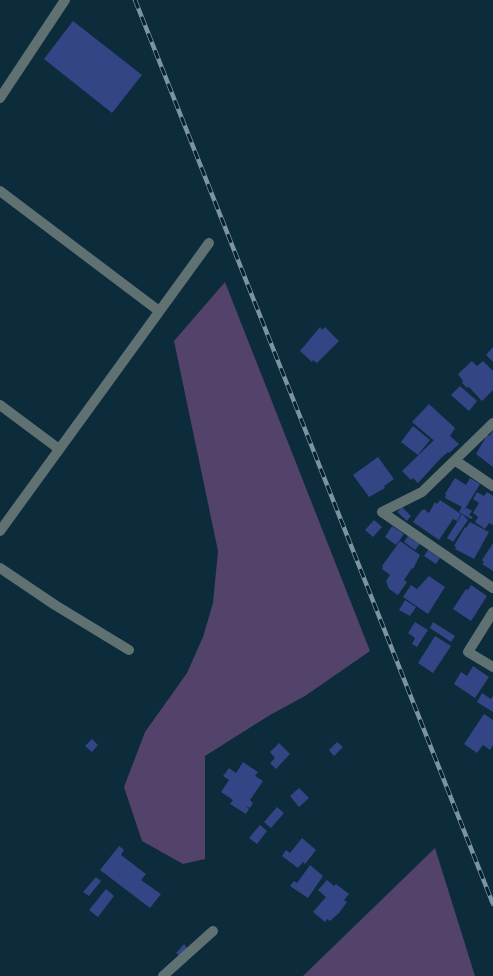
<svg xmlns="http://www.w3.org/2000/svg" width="493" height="976" font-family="Signika,sans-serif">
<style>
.green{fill:#53436a}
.building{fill:#334585}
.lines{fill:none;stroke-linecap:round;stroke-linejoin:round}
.minor{stroke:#607172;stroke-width:10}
.rail-casing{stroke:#7d93a0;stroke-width:4.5}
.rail{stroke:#032130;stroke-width:3;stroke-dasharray:9;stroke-linecap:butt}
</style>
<rect width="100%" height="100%" fill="#0c2b3b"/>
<g class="green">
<path d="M225,282L370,651L305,696L270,715L205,756V859L183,864L142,841L124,787L145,732L187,673L203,637L213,603L218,551L174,341Z"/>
<path d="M435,848L475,976H303Z"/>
</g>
<g class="building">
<path d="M73,21L142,75L112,113L44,59Z"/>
<path d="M320,327L322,330L325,327L339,341L317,363L313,360L312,362L300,351Z"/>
<path d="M493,347V362L486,355Z"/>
<path d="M472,361L477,366L483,361L493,371V390L482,401L469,387L467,388L462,383L463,381L458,374Z"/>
<path d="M460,386L477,401L469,411L451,395Z"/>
<path d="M429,404L455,428L450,436L459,444L449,453L448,452L441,458L418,483L413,478L411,480L402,471L434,440L444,449L412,422Z"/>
<path d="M413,426L430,440L418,455L401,442Z"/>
<path d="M493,431V467L476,454L487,435L489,436Z"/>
<path d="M378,457L394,479L384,486L385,488L369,497L353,475Z"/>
<path d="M455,478L466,485L470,478L480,484L465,509L467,508L472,511L469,515L473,517L471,519L459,512L462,507L445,498L446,495L445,494Z"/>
<path d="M477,492L484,496L487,492L493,496V525L489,523L485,529L475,522L478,517L473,513L479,503L473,499Z"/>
<path d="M440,500L461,514L457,521L453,519L439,540L413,522L421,511L424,509L429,513L435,502L437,504Z"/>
<path d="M402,507L411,516L407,521L397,512Z"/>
<path d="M462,514L468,520L453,542L447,538Z"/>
<path d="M374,520L382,527L373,537L365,530Z"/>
<path d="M470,522L489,532L474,559L455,549L456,547L454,546L465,527L466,528Z"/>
<path d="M392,526L404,534L396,545L385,537Z"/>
<path d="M408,536L420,544L415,550L404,542Z"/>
<path d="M400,541L420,555L413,569L412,568L404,580L407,582L398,595L389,589L386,581L390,575L382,569L383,567L382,566Z"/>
<path d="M493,543V571L482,564L484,562L482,560Z"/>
<path d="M428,550L440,558L436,564L424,556Z"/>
<path d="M429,576L445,587L428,614L403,597L411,585L417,589Z"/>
<path d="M471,585L487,596L471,621L453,609L466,589L468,590Z"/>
<path d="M405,600L416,607L410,616L399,610Z"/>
<path d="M415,622L428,630L417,647L412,644L415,638L408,633Z"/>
<path d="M433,622L455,636L451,642L430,628Z"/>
<path d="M435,636L451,646L433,673L418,663Z"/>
<path d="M473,666L489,677L475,698L454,684L461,672L467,676Z"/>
<path d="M482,693L491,699L493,696V712L477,702Z"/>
<path d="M484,714L493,720V745L490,750L483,745L477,753L464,744Z"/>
<path d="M92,739L98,745L92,752L85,746Z"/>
<path d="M337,742L343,747L334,756L329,750Z"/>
<path d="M279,743L290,754L276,769L270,763L275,758L270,752Z"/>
<path d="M243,762L258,772L255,776L263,781L250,800L253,803L250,808L246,806L249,809L246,814L230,804L233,800L221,792L229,780L223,776L229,768L236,773Z"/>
<path d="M299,788L309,798L299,807L290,796Z"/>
<path d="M277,807L284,813L271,828L264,822Z"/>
<path d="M260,825L267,831L257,844L249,838Z"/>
<path d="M302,838L316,850L305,864L303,862L298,868L282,856L286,850L290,853Z"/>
<path d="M119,846L124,850L121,855L146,874L141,880L161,894L150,908L100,870Z"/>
<path d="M310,865L323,876L308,898L290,886L294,881L297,883Z"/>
<path d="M96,877L101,881L89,896L83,892Z"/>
<path d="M327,880L334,886L336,884L349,894L344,900L347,902L339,913L330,921L327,919L325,922L313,912L326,897L318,890Z"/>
<path d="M106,889L114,896L98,917L89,910Z"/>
<path d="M184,944L187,948L180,956L176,953Z"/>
</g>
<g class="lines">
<g class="minor">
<path d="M0,98L65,0"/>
<path d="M0,191L159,311"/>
<path d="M0,405L59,449"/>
<path d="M493,423L422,492L382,512L493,588"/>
<path d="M456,461L493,486"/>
<path d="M0,531L209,243"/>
<path d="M0,568L55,605L129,650"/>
<path d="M493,612L468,652L493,667"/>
<path d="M163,976L213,931"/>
</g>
<g class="rail-casing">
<path id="rail" d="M135,0L493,904"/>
</g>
<use href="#rail" class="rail"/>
</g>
</svg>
